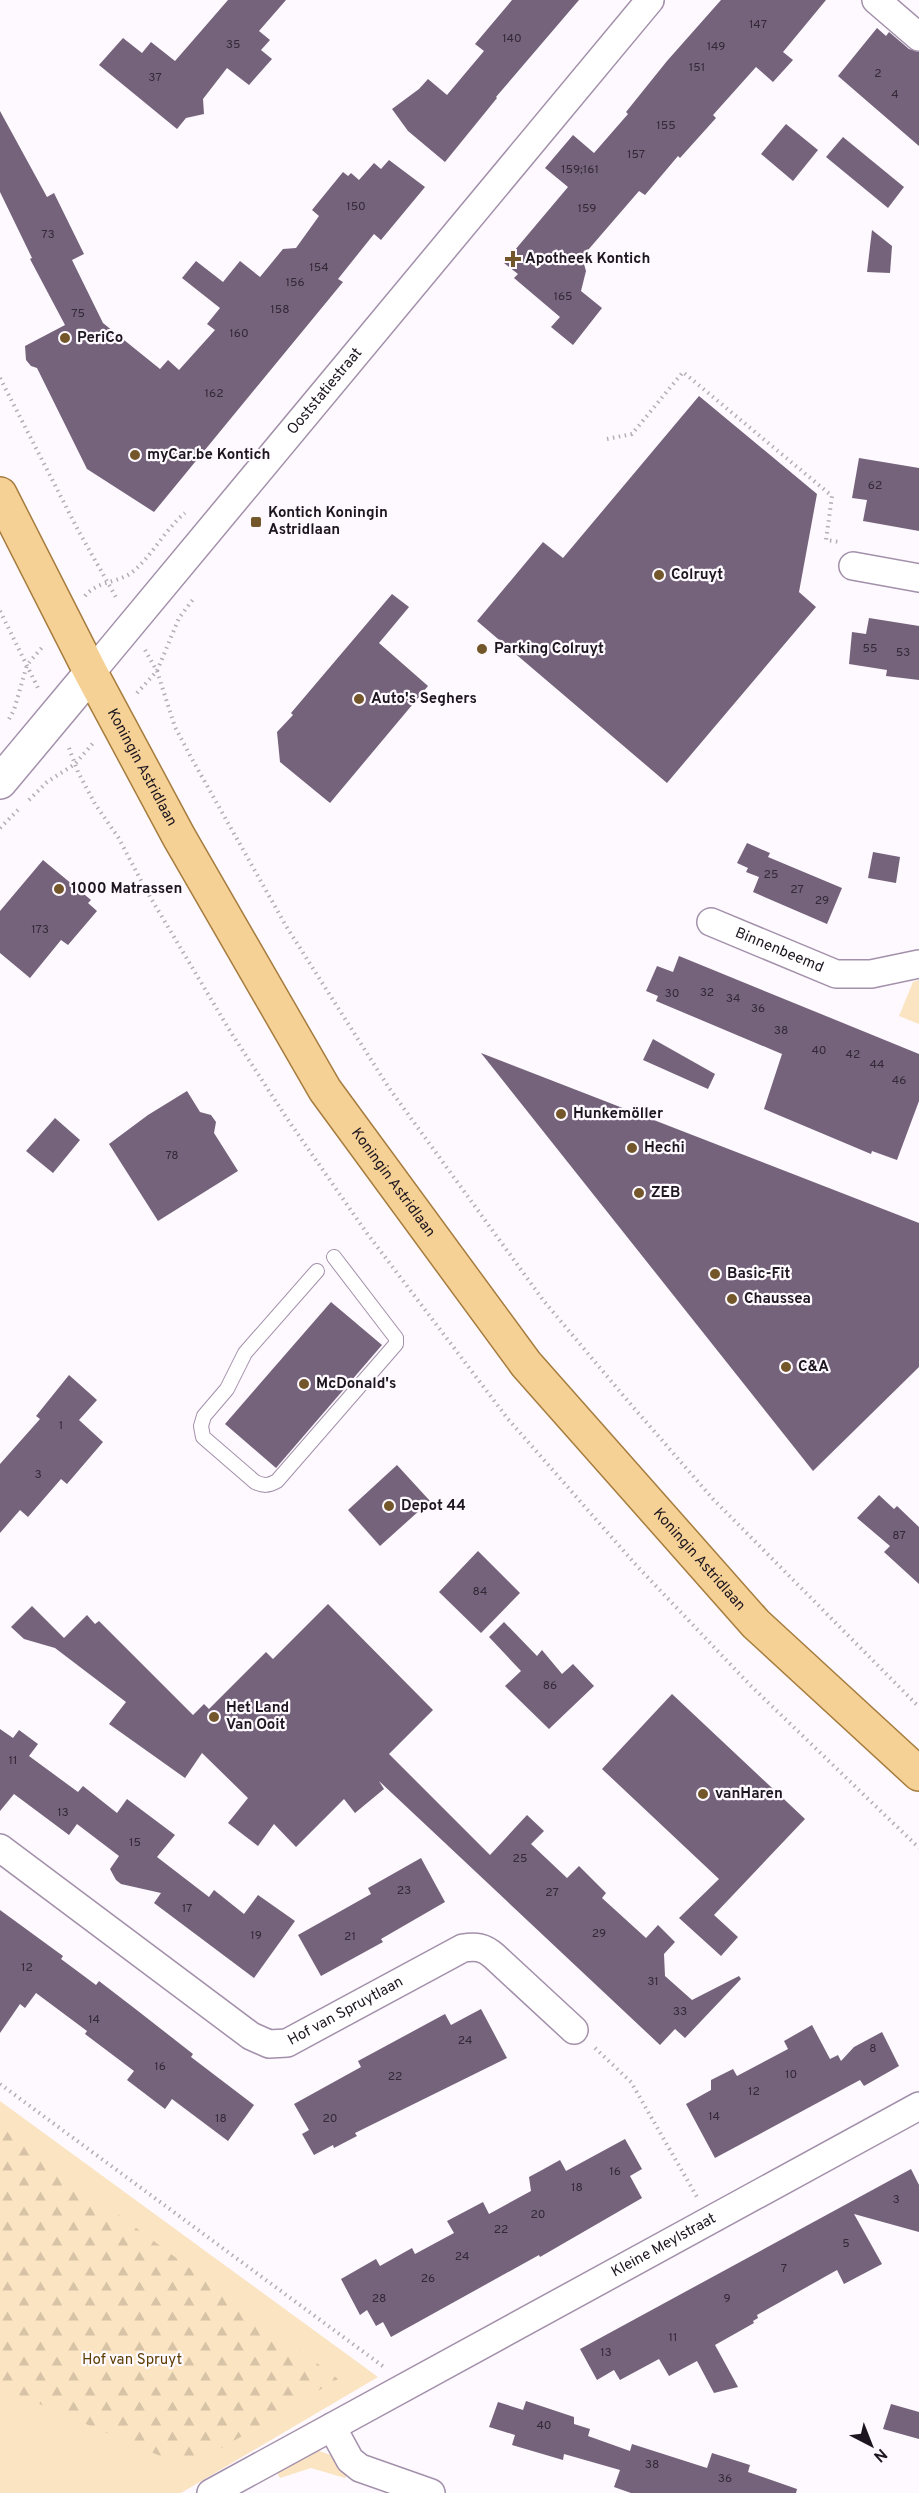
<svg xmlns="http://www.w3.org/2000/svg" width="919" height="2493" font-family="Overpass,sans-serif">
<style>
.green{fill:#fbe4c2}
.forest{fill:url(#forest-firs)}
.building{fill:#75637c}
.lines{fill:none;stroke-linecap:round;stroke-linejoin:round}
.service-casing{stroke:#a390ab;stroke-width:16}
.minor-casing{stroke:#a390ab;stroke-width:30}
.tertiary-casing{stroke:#a390ab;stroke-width:36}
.primary-casing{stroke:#a67c3f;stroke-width:36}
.path{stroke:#b3aeb5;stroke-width:4;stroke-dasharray:1.5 4.5;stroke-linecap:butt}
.service{stroke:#fff;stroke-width:14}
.minor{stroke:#fff;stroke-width:27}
.tertiary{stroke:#fff;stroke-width:33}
.primary{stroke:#f6d195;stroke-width:33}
.poi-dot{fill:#735629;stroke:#fdf9fe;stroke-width:2}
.labels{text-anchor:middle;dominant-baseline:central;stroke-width:4.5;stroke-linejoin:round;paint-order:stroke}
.number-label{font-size:12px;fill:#332937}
.poi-label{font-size:15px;font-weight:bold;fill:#1d1620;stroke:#fdf9fe;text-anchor:start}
.street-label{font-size:15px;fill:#1d1620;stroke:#fdf9fe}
.park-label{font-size:15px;fill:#5d3d00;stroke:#fdf9fe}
</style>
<defs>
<pattern id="forest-firs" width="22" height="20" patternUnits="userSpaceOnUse" patternTransform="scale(1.5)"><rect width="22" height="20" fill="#fbe4c2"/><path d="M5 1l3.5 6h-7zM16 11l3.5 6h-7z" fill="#d7c3a6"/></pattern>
</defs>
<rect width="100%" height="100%" fill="#fdf9fe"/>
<g class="green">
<path d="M919,980V1024L899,1016L913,982Z"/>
<path d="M0,2101L378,2377L181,2493H0Z"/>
<path d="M317,2450L333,2456L347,2475L345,2478L311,2468L280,2478L275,2469Z"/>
</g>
<path class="forest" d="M0,2126L338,2379L188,2468L0,2387Z"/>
<g class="building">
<path d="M228,0H286L259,31L270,40L261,50L272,59L249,85L227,68L203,99L204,114L186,118L177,129L99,65L123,38L142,53L151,42L175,61Z"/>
<path d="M512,0H579L496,97L497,98L445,162L408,131L392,109L419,89L428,79L447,95L484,51L475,44Z"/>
<path d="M721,0H826L783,52L793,60L773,82L756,67L713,115L716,118L680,158L678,156L645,195L639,191L582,257L586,271L581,291L602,308L573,345L551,327L560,317L514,278L518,274L504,263L568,187L545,168L573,135L594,153L628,114L626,112L667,61Z"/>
<path d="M877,28L886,36L889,32L909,49L919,52V146L838,76Z"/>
<path d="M0,111L47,197L54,193L84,254L72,260L103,323L160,369L168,360L179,370L215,330L207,324L220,308L182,278L196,261L223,282L240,261L260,277L283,249L296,248L319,216L312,210L343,172L348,176L351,173L359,180L374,163L381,169L389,160L425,187L381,240L374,234L338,279L343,282L154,512L87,469L37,368L31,366L26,360L25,346L65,325L30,259L32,258L0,192Z"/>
<path d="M786,124L818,150L793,181L761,154Z"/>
<path d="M843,137L904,187L888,208L826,157Z"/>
<path d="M872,230L892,246L890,273L867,272Z"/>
<path d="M699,396L817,494L799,592L816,607L667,783L477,621L543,542L563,558Z"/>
<path d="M859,458L919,468V531L863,521L867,500L852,498Z"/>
<path d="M392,594L409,607L379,643L428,686L330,803L280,762L277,732L293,715L291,713Z"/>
<path d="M869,618L919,626V680L886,676L887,670L849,664L852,632L866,634Z"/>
<path d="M747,843L770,853L768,857L842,888L827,924L753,892L759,877L746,872L748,868L737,863Z"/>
<path d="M873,852L900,857L896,883L868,878Z"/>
<path d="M43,860L91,900L88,903L97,911L68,945L61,940L30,978L0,953V911Z"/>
<path d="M679,956L919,1054V1101L897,1160L872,1151L871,1154L764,1109L782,1054L656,1001L658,996L646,991L657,966L673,972Z"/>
<path d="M653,1039L715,1074L708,1089L643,1060Z"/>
<path d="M481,1053L919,1223V1367L813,1471Z"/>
<path d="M187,1091L200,1112L211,1115L216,1122L214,1133L238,1171L158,1221L109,1144L148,1115Z"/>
<path d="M55,1118L80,1140L53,1173L26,1151Z"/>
<path d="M331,1302L382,1345L276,1468L225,1424Z"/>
<path d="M69,1375L97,1400L79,1420L103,1442L67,1484L61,1479L28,1517L20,1510L0,1533V1464L40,1419L36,1416Z"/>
<path d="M397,1465L430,1501L380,1546L348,1510Z"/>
<path d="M879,1495L894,1509L897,1506L919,1527V1584L884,1552L890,1546L857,1518Z"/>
<path d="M478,1551L520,1593L481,1633L439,1592Z"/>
<path d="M328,1604L433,1710L389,1754L490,1855L527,1815L544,1831L531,1844L567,1878L579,1866L606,1893L602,1898L646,1938L658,1925L675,1942L664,1954L665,1976L692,2000L739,1976L741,1979L685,2038L675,2029L660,2045L379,1781L384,1789L355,1813L344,1799L296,1847L274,1824L258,1846L228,1823L248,1798L202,1753L185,1778L109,1724L126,1702L55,1648L24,1639L11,1627L32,1606L64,1638L87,1615L95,1624L99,1621L193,1715L204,1704L209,1709L266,1652L273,1659Z"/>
<path d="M504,1622L537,1656L542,1650L562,1674L573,1664L594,1686L549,1729L505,1686L521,1671L489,1637Z"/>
<path d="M672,1694L805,1819L714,1915L738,1937L721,1956L679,1918L719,1879L602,1769Z"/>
<path d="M0,1729L13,1738L19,1730L38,1744L29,1756L78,1792L83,1786L117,1813L127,1799L175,1835L157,1857L209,1897L214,1890L244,1914L258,1895L295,1921L254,1978L154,1903L161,1893L121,1884L116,1880L110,1869L119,1856L77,1824L69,1835L14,1794L0,1811Z"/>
<path d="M421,1858L445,1902L381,1939L383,1942L321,1976L298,1935L371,1894L368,1888Z"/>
<path d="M0,1910L63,1956L61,1959L96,1985L99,1981L138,2011L193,2054L191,2057L254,2105L228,2141L172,2099L165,2109L127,2080L134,2071L85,2034L87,2031L36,1993L25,2008L20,2004L0,2033Z"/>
<path d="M481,2009L507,2058L355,2133L357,2136L334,2148L333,2145L314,2155L302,2134L309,2130L294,2104L361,2067L358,2061L445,2014L451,2025Z"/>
<path d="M812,2025L830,2059L838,2055L841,2061L854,2047L882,2032L899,2066L864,2086L860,2080L715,2158L686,2104L711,2090V2080L733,2069L737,2076L788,2049L784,2041Z"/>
<path d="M625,2139L642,2169L630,2176L642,2198L540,2257L539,2255L391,2337L383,2322L376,2326L367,2310L360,2315L341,2279L376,2259L380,2266L412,2248L415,2254L454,2233L447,2221L483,2202L489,2214L531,2191L529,2177L542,2170L560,2160L566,2171Z"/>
<path d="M911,2169L919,2185V2232L854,2214L882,2264L844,2284L837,2270L757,2315L758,2318L753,2321L754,2323L715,2345L738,2387L714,2393L697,2361L669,2376L659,2359L620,2380L614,2370L597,2380L580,2349Z"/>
<path d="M526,2401L574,2417V2424L590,2429L588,2436L630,2451L632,2444L707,2468L712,2453L750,2465L748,2472L797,2489L796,2493H631L614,2487L620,2470L564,2454L563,2460L512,2445L515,2435L489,2427L498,2402L523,2410Z"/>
<path d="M891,2404L919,2412V2439L883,2429Z"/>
</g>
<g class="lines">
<g class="service-casing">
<path id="service" d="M317,1271L245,1353L227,1389L204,1416L201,1426L203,1437L255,1482C264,1486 268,1486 277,1481L396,1344V1338L334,1257"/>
</g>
<g class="minor-casing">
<g id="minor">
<path d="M876,0L919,37"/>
<path d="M853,566L919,578"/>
<path id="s1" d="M91,673L650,0"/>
<path id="s2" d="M711,922L836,974H871L919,964"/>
<path id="s3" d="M0,1848L251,2036L269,2044L287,2043L463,1948C476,1946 484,1947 494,1956L574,2030"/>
<path d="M332,2427L350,2460L360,2468L431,2493"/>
<path id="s4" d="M211,2493L919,2106"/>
</g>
</g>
<g class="tertiary-casing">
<path id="tertiary" d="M0,782L91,673"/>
</g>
<g class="primary-casing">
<g id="primary">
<path id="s5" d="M0,494L91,673L179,837L325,1090L526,1364L756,1624L919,1774"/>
</g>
</g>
<g class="path">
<path d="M0,378L78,530L117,599"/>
<path d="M607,439L632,434L683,372L832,496L826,540L840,542"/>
<path d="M85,596C97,581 117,583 131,573C151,558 165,529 185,513"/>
<path d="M0,611L38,688"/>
<path d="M145,650L157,671L175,727L192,759L286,926L389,1088L543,1300L627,1400L713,1499L919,1707"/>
<path d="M137,693L157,671L179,618L194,598"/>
<path d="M9,719L14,710L27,665L44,645"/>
<path d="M69,748L78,772L95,804L118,837L146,890L230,1031L286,1117L366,1232L508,1419L636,1565L750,1685L919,1848"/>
<path d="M29,800L47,782L75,764L94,742"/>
<path d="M0,828L21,807"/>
<path d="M595,2048L631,2082L697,2197"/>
<path d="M0,2084L384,2367"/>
</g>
<use href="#service" class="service"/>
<use href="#minor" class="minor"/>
<use href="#tertiary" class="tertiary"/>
<use href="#primary" class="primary"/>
</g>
<g class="poi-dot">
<path d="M510 250h6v6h6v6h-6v6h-6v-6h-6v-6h6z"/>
<circle cx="65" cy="338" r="6"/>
<circle cx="135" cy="455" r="6"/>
<rect x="250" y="516" width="12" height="12" rx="3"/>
<circle cx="659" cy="575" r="6"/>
<circle cx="482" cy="649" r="6"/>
<circle cx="359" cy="699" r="6"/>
<circle cx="59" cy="889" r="6"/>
<circle cx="561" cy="1114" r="6"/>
<circle cx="632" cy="1148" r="6"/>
<circle cx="639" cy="1193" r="6"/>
<circle cx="715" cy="1274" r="6"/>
<circle cx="732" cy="1299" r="6"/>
<circle cx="786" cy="1367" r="6"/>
<circle cx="304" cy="1384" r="6"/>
<circle cx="389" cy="1506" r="6"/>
<circle cx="214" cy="1717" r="6"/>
<circle cx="703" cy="1794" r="6"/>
</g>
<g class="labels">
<g class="number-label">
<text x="758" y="25">147</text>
<text x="512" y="39">140</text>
<text x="233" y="45">35</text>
<text x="716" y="47">149</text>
<text x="697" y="68">151</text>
<text x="878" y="74">2</text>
<text x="155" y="78">37</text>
<text x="895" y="95">4</text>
<text x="666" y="126">155</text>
<text x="636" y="155">157</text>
<text x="580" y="170">159;161</text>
<text x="356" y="207">150</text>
<text x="587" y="209">159</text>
<text x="48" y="235">73</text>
<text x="319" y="268">154</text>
<text x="295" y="283">156</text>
<text x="563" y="297">165</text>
<text x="280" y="310">158</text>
<text x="78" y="314">75</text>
<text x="239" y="334">160</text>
<text x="214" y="394">162</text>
<text x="875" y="486">62</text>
<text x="870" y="649">55</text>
<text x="903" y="653">53</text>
<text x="771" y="875">25</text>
<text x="797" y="890">27</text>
<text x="822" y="901">29</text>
<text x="40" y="930">173</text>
<text x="707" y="993">32</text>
<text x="672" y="994">30</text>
<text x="733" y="999">34</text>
<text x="758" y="1009">36</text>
<text x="781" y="1031">38</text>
<text x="819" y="1051">40</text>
<text x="853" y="1055">42</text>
<text x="877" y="1065">44</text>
<text x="899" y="1081">46</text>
<text x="172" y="1156">78</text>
<text x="61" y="1426">1</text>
<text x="38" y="1475">3</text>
<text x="899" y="1536">87</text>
<text x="480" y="1592">84</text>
<text x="550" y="1686">86</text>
<text x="13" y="1761">11</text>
<text x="63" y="1813">13</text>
<text x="135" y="1843">15</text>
<text x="520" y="1859">25</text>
<text x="404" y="1891">23</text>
<text x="552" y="1893">27</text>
<text x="187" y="1909">17</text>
<text x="599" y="1934">29</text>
<text x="256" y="1936">19</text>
<text x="350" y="1937">21</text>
<text x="27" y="1968">12</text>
<text x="653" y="1982">31</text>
<text x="680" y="2012">33</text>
<text x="94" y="2020">14</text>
<text x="465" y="2041">24</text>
<text x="873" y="2049">8</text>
<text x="160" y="2067">16</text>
<text x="791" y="2075">10</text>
<text x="395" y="2077">22</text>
<text x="754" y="2092">12</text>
<text x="714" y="2117">14</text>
<text x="221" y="2119">18</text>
<text x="330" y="2119">20</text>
<text x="615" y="2172">16</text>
<text x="577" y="2188">18</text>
<text x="896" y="2200">3</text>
<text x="538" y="2215">20</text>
<text x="501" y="2230">22</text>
<text x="846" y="2244">5</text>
<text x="462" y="2257">24</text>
<text x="784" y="2269">7</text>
<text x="428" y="2279">26</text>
<text x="379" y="2299">28</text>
<text x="727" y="2299">9</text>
<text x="673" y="2338">11</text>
<text x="606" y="2353">13</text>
<text x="544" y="2426">40</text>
<text x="652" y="2465">38</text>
<text x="725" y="2479">36</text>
</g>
<g class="poi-label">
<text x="525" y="259">Apotheek Kontich</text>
<text x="77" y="338">PeriCo</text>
<text x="147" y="455">myCar.be Kontich</text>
<text x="268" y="513">Kontich Koningin<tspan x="268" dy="17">Astridlaan</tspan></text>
<text x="671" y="575">Colruyt</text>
<text x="494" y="649">Parking Colruyt</text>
<text x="371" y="699">Auto's Seghers</text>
<text x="71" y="889">1000 Matrassen</text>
<text x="573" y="1114">Hunkemöller</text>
<text x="644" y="1148">Hechi</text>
<text x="651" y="1193">ZEB</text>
<text x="727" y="1274">Basic-Fit</text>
<text x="744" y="1299">Chaussea</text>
<text x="798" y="1367">C&amp;A</text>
<text x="316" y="1384">McDonald's</text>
<text x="401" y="1506">Depot 44</text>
<text x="226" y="1708">Het Land<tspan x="226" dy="17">Van Ooit</tspan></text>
<text x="715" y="1794">vanHaren</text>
</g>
<g class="street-label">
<text stroke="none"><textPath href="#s1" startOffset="366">Ooststatiestraat</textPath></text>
<text stroke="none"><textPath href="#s5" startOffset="308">Koningin Astridlaan</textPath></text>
<text stroke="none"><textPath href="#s2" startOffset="74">Binnenbeemd</textPath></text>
<text stroke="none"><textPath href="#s5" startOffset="794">Koningin Astridlaan</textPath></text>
<text stroke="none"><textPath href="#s5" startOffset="1280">Koningin Astridlaan</textPath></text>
<text stroke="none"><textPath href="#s3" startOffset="418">Hof van Spruytlaan</textPath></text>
<text stroke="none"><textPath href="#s4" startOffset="516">Kleine Meylstraat</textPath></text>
</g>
<g class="park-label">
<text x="132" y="2360">Hof van Spruyt</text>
</g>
</g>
<g transform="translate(871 2445) rotate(138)" stroke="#fdf9fe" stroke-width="4.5" paint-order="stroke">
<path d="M0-4.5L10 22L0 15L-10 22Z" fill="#1d1620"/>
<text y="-9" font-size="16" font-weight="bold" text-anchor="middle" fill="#1d1620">N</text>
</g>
</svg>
